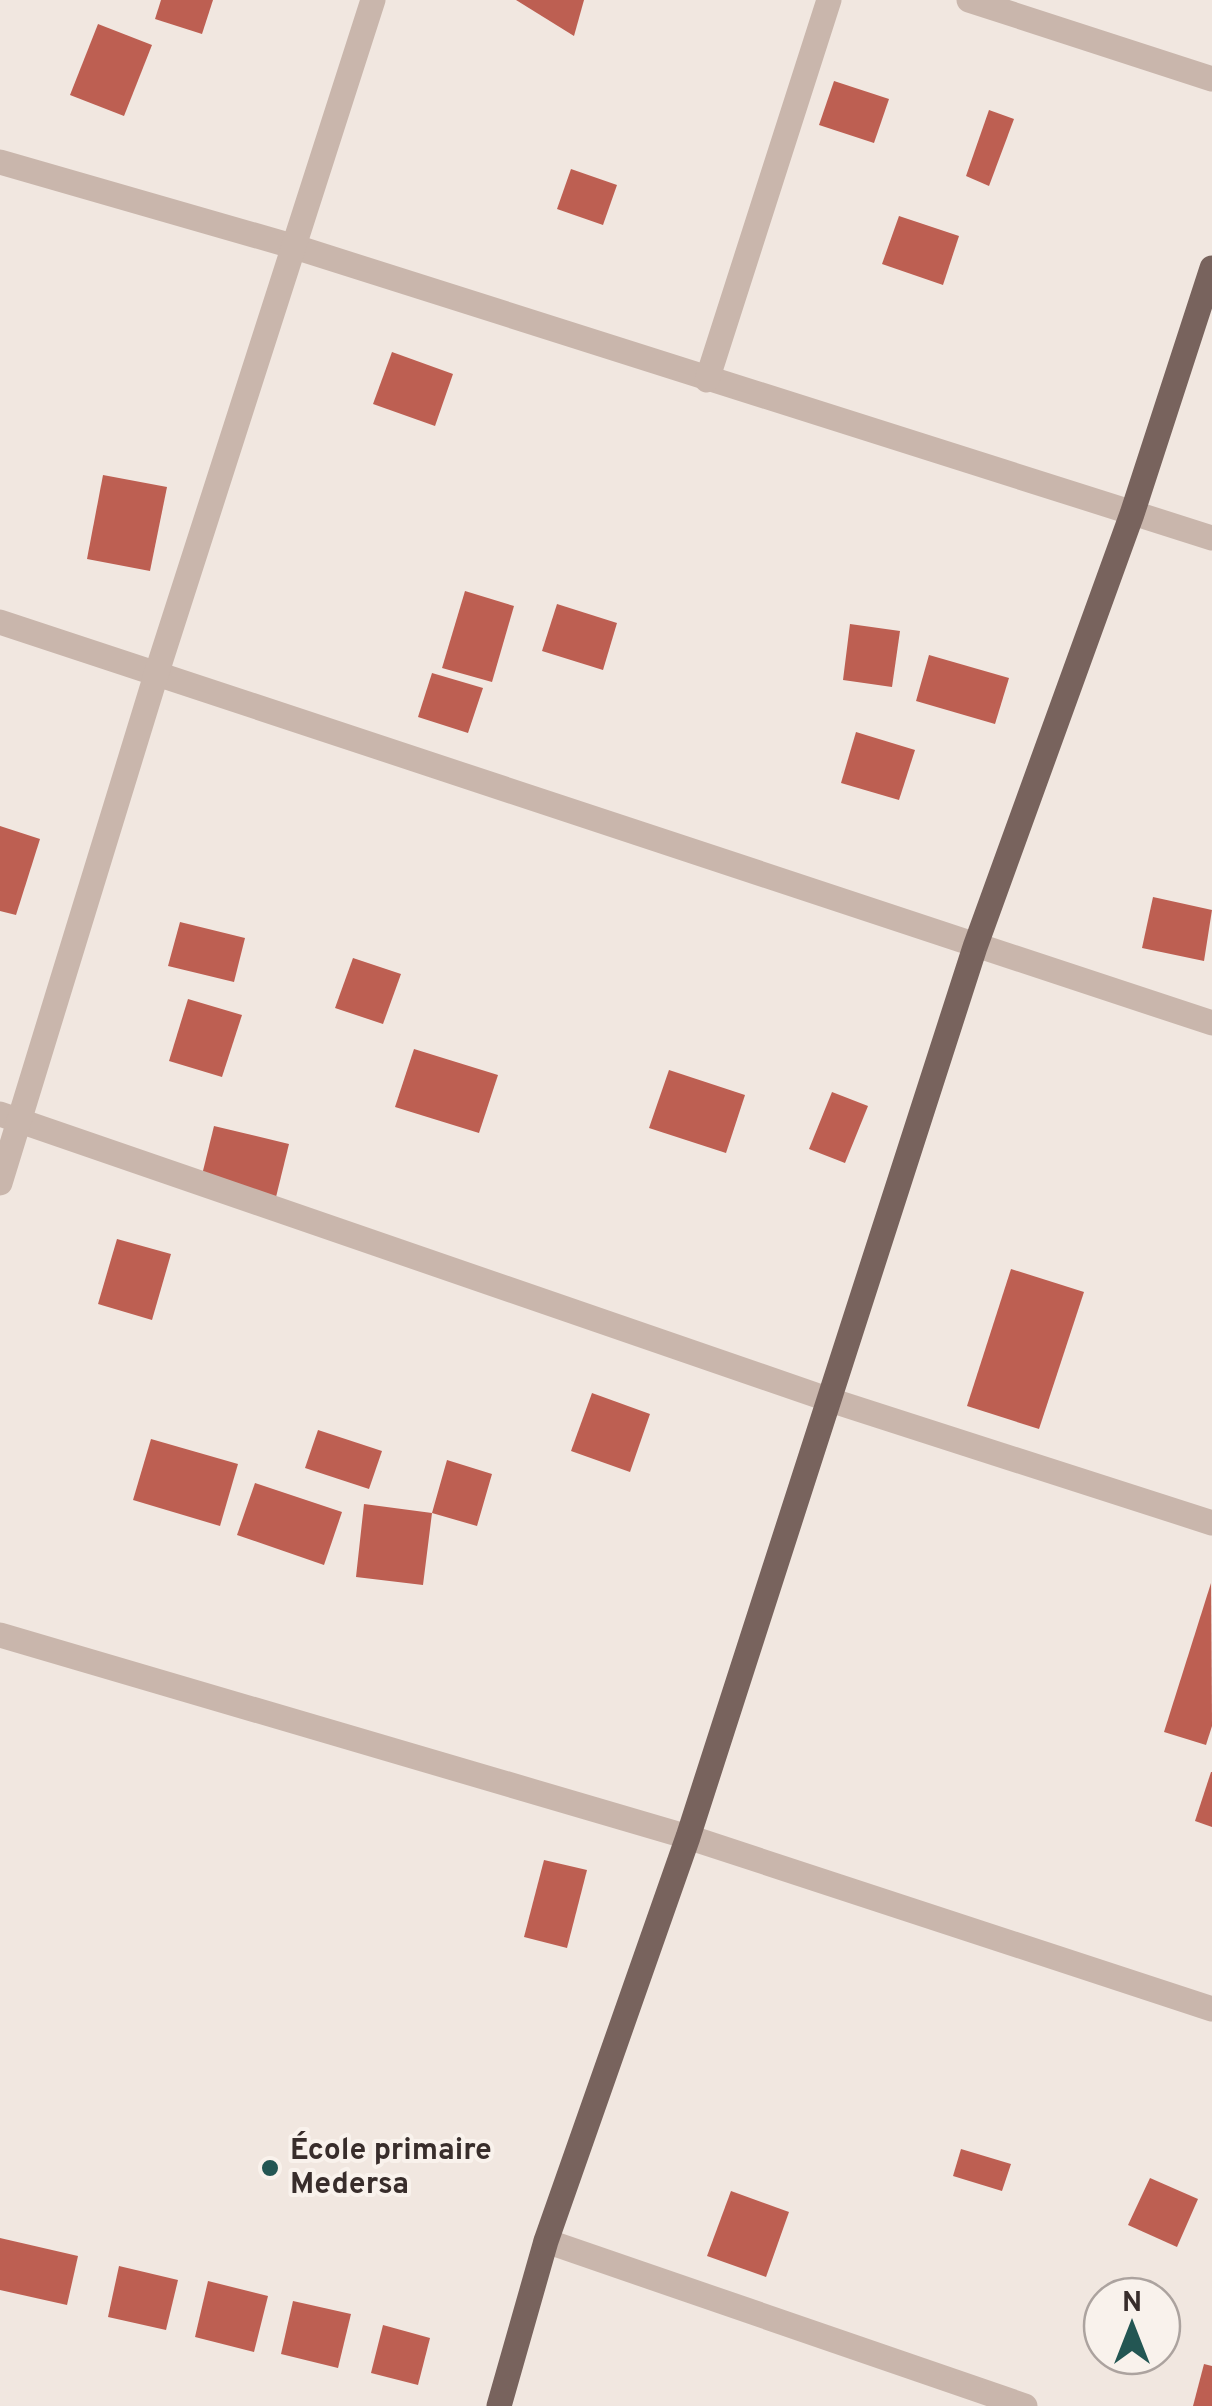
<svg xmlns="http://www.w3.org/2000/svg" width="1212" height="2406" font-family="Overpass,sans-serif">
<style>
.building{fill:#bd5f52}
.lines{fill:none;stroke-linecap:round;stroke-linejoin:round}
.minor{stroke:#c9b6ac;stroke-width:25}
.primary{stroke:#78635d;stroke-width:25}
.poi-dot{fill:#235653;stroke:#f9f2ec;stroke-width:4}
.labels{text-anchor:middle;dominant-baseline:central;stroke-width:8;stroke-linejoin:round;paint-order:stroke}
.poi-label{font-size:30px;font-weight:bold;fill:#382d2b;stroke:#f9f2ec;text-anchor:start}
</style>
<rect width="100%" height="100%" fill="#f1e7e0"/>
<g class="building">
<path d="M161,0H213L202,34L155,19Z"/>
<path d="M516,0H584L574,36Z"/>
<path d="M98,24L152,45L124,116L70,95Z"/>
<path d="M834,81L889,99L874,143L819,125Z"/>
<path d="M989,110L1014,119L989,186L966,176Z"/>
<path d="M571,169L617,185L603,225L557,209Z"/>
<path d="M899,216L959,236L943,285L882,264Z"/>
<path d="M392,352L453,374L435,426L373,404Z"/>
<path d="M103,475L167,487L150,571L87,559Z"/>
<path d="M465,591L514,606L492,682L442,668Z"/>
<path d="M557,604L617,623L603,670L542,651Z"/>
<path d="M850,624L900,631L892,687L843,680Z"/>
<path d="M929,655L1009,678L995,724L916,701Z"/>
<path d="M432,673L483,688L468,733L418,717Z"/>
<path d="M856,732L915,750L899,800L841,783Z"/>
<path d="M0,826L40,839L16,915L0,911Z"/>
<path d="M1153,897L1212,910L1204,961L1142,948Z"/>
<path d="M180,922L245,938L234,982L168,966Z"/>
<path d="M353,958L401,974L383,1024L335,1008Z"/>
<path d="M188,999L242,1015L222,1077L169,1061Z"/>
<path d="M414,1049L498,1075L479,1133L395,1107Z"/>
<path d="M669,1070L745,1095L726,1153L649,1128Z"/>
<path d="M832,1092L868,1106L845,1163L809,1149Z"/>
<path d="M214,1126L289,1144L276,1197L201,1179Z"/>
<path d="M117,1239L171,1254L152,1320L98,1304Z"/>
<path d="M1011,1269L1084,1292L1039,1429L967,1406Z"/>
<path d="M592,1393L650,1414L630,1472L571,1451Z"/>
<path d="M318,1430L382,1451L369,1489L305,1468Z"/>
<path d="M151,1439L238,1464L220,1526L133,1500Z"/>
<path d="M447,1460L492,1474L477,1526L432,1513L423,1585L356,1577L364,1504L432,1513Z"/>
<path d="M255,1483L342,1512L324,1565L237,1535Z"/>
<path d="M1211,1583L1212,1726L1206,1745L1164,1732Z"/>
<path d="M1211,1772H1212V1827L1195,1821Z"/>
<path d="M544,1860L587,1870L567,1948L524,1937Z"/>
<path d="M961,2149L1011,2164L1002,2191L953,2176Z"/>
<path d="M1150,2178L1198,2199L1177,2247L1128,2225Z"/>
<path d="M731,2191L789,2212L766,2277L707,2256Z"/>
<path d="M0,2238L78,2256L67,2305L0,2290Z"/>
<path d="M119,2266L178,2280L166,2330L108,2317Z"/>
<path d="M208,2281L268,2296L254,2352L195,2337Z"/>
<path d="M293,2301L351,2314L338,2368L281,2354Z"/>
<path d="M383,2325L430,2338L418,2385L371,2373Z"/>
<path d="M1204,2364L1212,2366V2406H1193Z"/>
</g>
<g class="lines">
<g class="minor">
<path d="M969,0L1212,79"/>
<path d="M0,162L292,246L1212,538"/>
<path d="M707,380L829,0"/>
<path d="M0,622L1212,1023"/>
<path d="M0,1114L830,1400L1212,1523"/>
<path d="M0,1183L156,675L373,0"/>
<path d="M0,1635L688,1837L1212,2009"/>
<path d="M546,2241L1025,2406"/>
</g>
<path class="primary" d="M499,2406L546,2241L688,1837L975,947L1132,514L1212,268"/>
</g>
<circle class="poi-dot" cx="270" cy="2168" r="10"/>
<g class="labels">
<g class="poi-label">
<text x="290" y="2151">École primaire<tspan x="290" dy="34">Medersa</tspan></text>
</g>
</g>
<g transform="translate(1132 2326)"><circle r="48" fill="#f9f2ec" stroke="#aca39f" stroke-width="2.5"/>
<path d="M0-8L18 38L0 25L-18 38Z" fill="#235653"/>
<text y="-15" font-size="28" font-weight="bold" text-anchor="middle" fill="#382d2b">N</text>
</g>
</svg>
